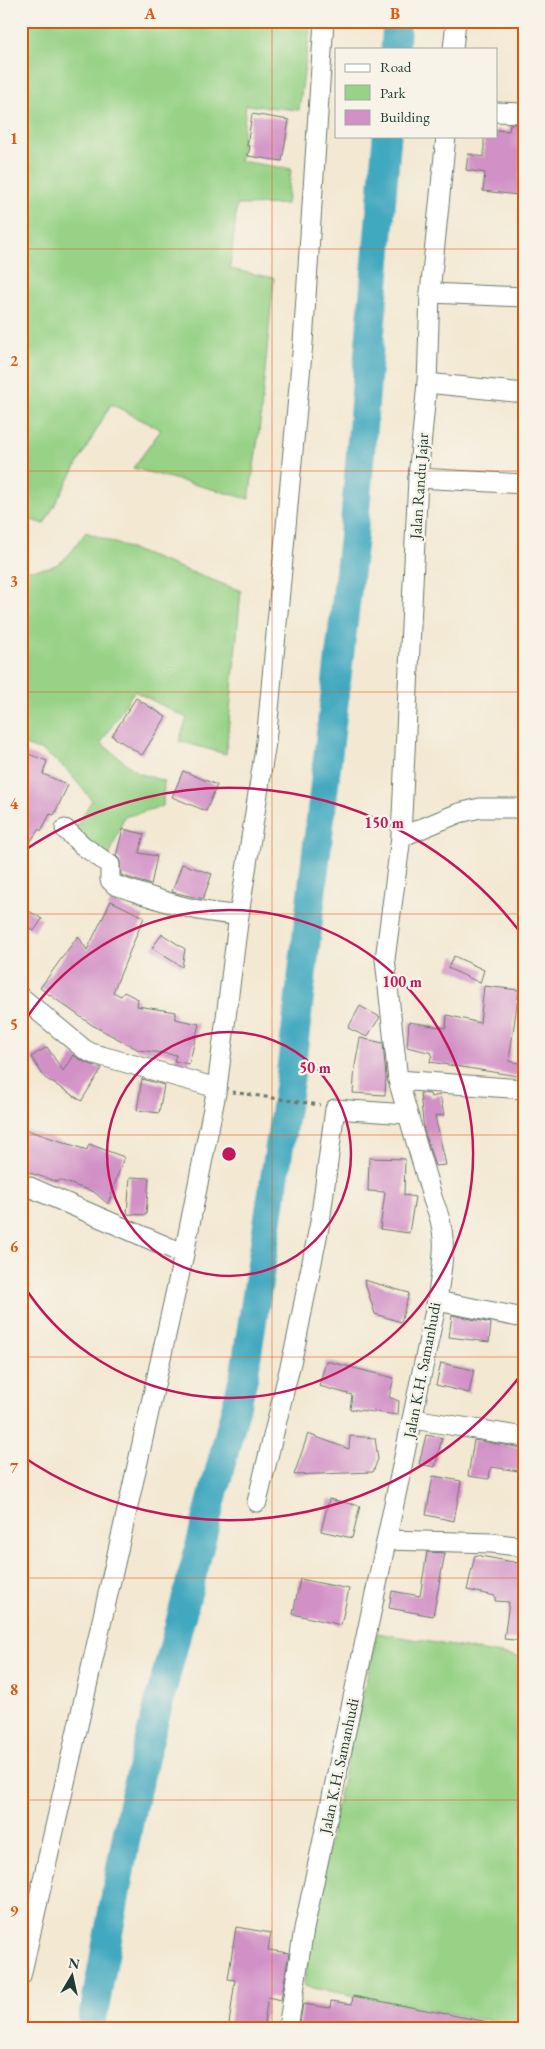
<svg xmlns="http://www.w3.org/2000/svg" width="545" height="2049" font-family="'EB Garamond',serif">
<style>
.green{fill:#97d286;stroke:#5b885d}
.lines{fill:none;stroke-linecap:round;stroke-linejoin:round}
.river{stroke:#3fa8bf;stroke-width:29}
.building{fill:#d190c6}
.minor-casing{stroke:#69796b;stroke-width:21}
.path{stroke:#69796b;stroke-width:3;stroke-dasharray:4 4;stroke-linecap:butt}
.minor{stroke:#fff;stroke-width:19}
.grid{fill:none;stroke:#de580e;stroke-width:1;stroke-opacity:0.55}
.ring{fill:none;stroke:#c2185b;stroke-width:2.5}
.labels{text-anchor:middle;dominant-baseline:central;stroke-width:5;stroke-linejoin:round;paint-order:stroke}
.street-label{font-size:16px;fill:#1f3d34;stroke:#f7f3e8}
.centre{fill:#c2185b;stroke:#f7f3e8;stroke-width:2.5}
.ring-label{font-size:15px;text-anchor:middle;font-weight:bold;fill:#c2185b;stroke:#f7f3e8;stroke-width:5;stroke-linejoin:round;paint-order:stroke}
.neatline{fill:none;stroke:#de580e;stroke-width:2}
.grid-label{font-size:16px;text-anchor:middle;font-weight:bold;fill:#de580e}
</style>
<rect width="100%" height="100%" fill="#f7f3e8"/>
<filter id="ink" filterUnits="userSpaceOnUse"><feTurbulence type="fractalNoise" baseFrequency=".02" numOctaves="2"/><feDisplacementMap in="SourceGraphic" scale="10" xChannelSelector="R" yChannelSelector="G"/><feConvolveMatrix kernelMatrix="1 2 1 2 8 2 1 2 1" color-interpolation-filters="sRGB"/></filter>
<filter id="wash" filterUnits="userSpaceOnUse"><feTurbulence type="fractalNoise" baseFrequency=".0096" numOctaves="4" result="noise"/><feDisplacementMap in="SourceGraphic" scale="20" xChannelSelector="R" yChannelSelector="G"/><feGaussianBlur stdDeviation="1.12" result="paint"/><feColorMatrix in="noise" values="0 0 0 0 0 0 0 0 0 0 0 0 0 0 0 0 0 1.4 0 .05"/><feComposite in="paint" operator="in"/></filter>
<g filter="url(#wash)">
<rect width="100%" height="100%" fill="#f3e8d2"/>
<g class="green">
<path d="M21,21H311L299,110L246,105L240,161L291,169L287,204L237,205L230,269L274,278L259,432L249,499L133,468L161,430L111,404L44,524L21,517Z"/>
<path d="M86,532L241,591L226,754L179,741L187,718L134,691L101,743L138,773L164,781L163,806L124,817L109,857L74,830L92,800L66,769L43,751L21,744V570C62,569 63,563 86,532Z"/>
<path d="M377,1633L524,1658V2027L303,1986L335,1813Z"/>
</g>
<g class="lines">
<g class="river">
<path d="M395,49L397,21"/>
<path d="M91,2028L132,1806L244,1376L290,1078L353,541L387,136"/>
</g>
</g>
<g id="blocks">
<g class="building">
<path d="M252,114L289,120L282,161L248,156L250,146H247Z"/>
<path d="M510,124H524L518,195L483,191L485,173L466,170L468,154L484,157V136H496V130L509,131Z"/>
<path d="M136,698L166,717L142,755L112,736Z"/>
<path d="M26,753L47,761L43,774L68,785L54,815L50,814L41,831L39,829L21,855V766Z"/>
<path d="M183,771L217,785L206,811L172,797Z"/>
<path d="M123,829L144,834L139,853L157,856L151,885L121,875L120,860L116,856Z"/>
<path d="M182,864L212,874L203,899L172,892Z"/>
<path d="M111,901L144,917L113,992L121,996L124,992L138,999L137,1006L176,1012L175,1019L199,1024L189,1064L174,1061L176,1055L139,1050L92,1025L40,988L78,936L87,950Z"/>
<path d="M21,906L42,919L34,931L21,923Z"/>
<path d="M162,934L185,949L182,967L152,948Z"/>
<path d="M454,956L484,970L480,983L448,968Z"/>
<path d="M484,986L519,990L509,1061L524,1064V1077L430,1062L432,1053L407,1047L409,1022L446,1028L447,1015L480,1023Z"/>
<path d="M360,1006L380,1017L367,1037L348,1028Z"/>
<path d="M360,1038L383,1043L386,1077L385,1095L353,1093L355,1066Z"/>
<path d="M47,1047L63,1071L73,1055L86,1063L102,1068L82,1100V1101L45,1078L31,1057Z"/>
<path d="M142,1079L164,1085L159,1113L137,1110Z"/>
<path d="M420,1093L430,1094L431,1097L440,1095L444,1115L435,1116L446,1165L435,1166L424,1131Z"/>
<path d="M21,1128L87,1150L89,1144L124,1157L108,1204L94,1192L59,1180L58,1182L21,1170Z"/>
<path d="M369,1158L405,1159L404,1195L415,1197L409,1233L380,1229L385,1192L368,1191Z"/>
<path d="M130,1177L149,1178L146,1215L127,1214Z"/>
<path d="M364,1280L409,1293L401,1322L375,1314Z"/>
<path d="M452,1315L491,1323L489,1342L449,1337Z"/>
<path d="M326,1361L394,1378L389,1397L399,1401L398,1415L350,1409L352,1395L319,1386Z"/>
<path d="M441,1363L474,1370L469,1393L436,1385Z"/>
<path d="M308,1434L349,1449L350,1436L375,1438L378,1459L373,1472L294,1475Z"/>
<path d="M426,1435L442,1438L435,1467L419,1464Z"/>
<path d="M474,1440L523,1448L519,1471L491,1467L489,1479L468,1476Z"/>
<path d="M433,1476L461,1481L454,1521L426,1515Z"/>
<path d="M329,1499L360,1506L352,1538L321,1531Z"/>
<path d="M427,1552L445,1553L433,1616L389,1608L392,1591L420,1596Z"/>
<path d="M475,1555L524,1564V1641L504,1639L509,1602L495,1601V1596L467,1590Z"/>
<path d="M300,1579L349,1589L341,1625L293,1614Z"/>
<path d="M236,1927L271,1933L268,1950L289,1953L281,2000L268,1997L263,2028L229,2024L235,1980L228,1979Z"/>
<path d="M353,1996L483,2021L482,2028H299L303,2004L330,2008L331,2001L352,2004Z"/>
</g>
</g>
</g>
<g filter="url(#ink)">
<use href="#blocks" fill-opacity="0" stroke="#69796b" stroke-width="1"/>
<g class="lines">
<g class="minor-casing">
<g id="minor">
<path d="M453,49L456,21"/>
<path d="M496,112L524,113"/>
<path d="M430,293L524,297"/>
<path d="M427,383L524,393"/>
<path d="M418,478L524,484"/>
<path d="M65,829L82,845L110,865V880L115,885C156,899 194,913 239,915"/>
<path d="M401,837L459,813L480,808H524"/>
<path d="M21,997L84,1049L91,1053L217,1088"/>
<path d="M398,1080L524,1089"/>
<path d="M21,1186L25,1185L184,1254"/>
<path d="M437,1301L524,1318"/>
<path d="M413,1419L524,1437"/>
<path d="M257,1502L296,1342L320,1222L335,1109L407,1114"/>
<path d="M387,1540L492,1543L524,1547"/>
<path d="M21,1976L133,1484L184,1254L217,1088L239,915L266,742L303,343L324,21"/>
<path d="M288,2028L304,1929L437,1301C442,1262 450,1238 433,1200L398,1080L385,959L401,837L418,478L427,383L430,293L446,136"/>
</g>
</g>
<path class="path" d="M232,1092L320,1105"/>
<use href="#minor" class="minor"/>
</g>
</g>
<path class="grid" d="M272,21V2028M21,249H524M21,471H524M21,692H524M21,914H524M21,1135H524M21,1357H524M21,1578H524M21,1800H524"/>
<g class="ring">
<circle cx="229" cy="1154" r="122"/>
<path d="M22 1025A244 244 0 1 1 22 1283"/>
<path d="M523 1372A366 366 0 0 1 22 1456M22 852A366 366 0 0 1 523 936"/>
</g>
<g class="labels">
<g class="street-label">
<text transform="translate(419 486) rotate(-86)">Jalan Randu Jajar</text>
<text transform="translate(422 1370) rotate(-79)">Jalan K.H. Samanhudi</text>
<text transform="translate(339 1766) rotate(-78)">Jalan K.H. Samanhudi</text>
</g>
</g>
<circle cx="229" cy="1154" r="8" class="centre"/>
<g class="ring-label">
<text x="384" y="828">150 m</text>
<text x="402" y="987">100 m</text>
<text x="315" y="1073">50 m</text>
</g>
<rect width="545" height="2049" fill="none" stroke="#f7f3e8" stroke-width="55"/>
<rect x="335" y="48" width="162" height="90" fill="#f7f3e8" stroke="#a1aaa0"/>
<rect x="345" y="64" width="25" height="8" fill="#ffffff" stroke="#a1aaa0"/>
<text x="380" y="72" font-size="15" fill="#1f3d34">Road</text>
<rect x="345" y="85" width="25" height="15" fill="#97d286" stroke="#a1aaa0"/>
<text x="380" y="98" font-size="15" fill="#1f3d34">Park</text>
<rect x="345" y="110" width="25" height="15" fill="#d190c6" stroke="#a1aaa0"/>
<text x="380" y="122" font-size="15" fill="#1f3d34">Building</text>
<g transform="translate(72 1976) rotate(9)" stroke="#f7f3e8" stroke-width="4" paint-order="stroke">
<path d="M0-4L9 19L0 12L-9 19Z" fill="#1f3d34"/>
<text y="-8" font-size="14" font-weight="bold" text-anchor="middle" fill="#1f3d34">N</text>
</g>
<rect x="28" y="28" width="490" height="1994" class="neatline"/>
<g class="grid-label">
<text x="150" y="19">A</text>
<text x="395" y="19">B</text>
<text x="14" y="144">1</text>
<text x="14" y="366">2</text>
<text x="14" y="587">3</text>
<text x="14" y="809">4</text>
<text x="14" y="1030">5</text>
<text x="14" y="1252">6</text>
<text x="14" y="1473">7</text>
<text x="14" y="1695">8</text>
<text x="14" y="1916">9</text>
</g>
</svg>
